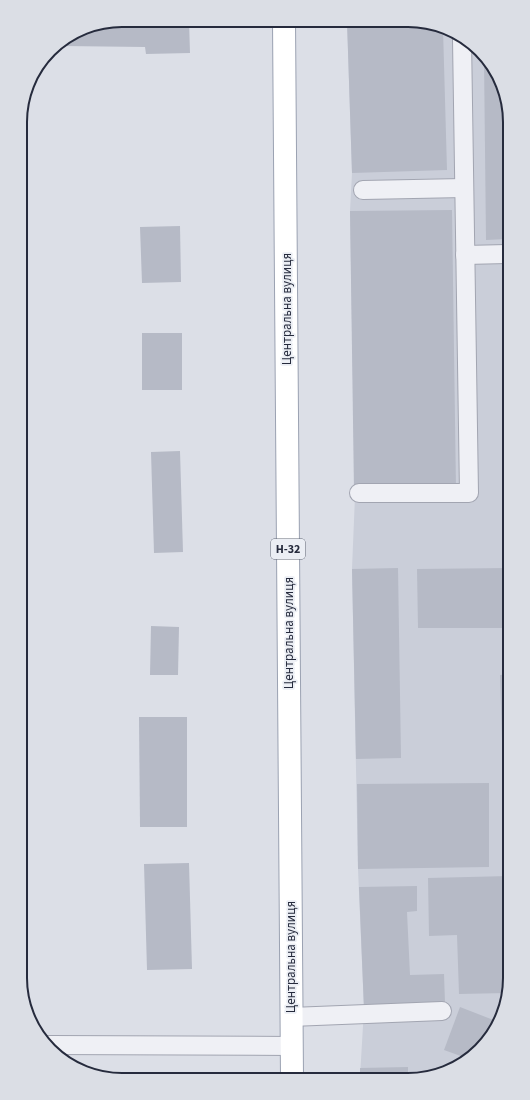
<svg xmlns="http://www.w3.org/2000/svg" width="530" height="1100" font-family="'Source Sans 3',sans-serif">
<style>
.built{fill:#caced9}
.building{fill:#b6bac6}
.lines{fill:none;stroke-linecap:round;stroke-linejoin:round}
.minor-casing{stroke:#a2a5b1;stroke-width:20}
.major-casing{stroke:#9ba2b2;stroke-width:24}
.minor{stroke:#eff0f5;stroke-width:18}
.major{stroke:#fff;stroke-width:22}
.labels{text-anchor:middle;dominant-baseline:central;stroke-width:3.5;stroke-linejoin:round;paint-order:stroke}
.shield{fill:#ebeef4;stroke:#616674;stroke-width:1}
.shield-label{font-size:12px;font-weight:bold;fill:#262b3d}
.street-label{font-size:13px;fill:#262b3d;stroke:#ebeef4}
.rim{fill:none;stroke:#262b3d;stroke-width:2}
</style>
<rect width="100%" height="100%" fill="#dcdfe7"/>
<path class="built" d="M347,21L428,22L475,46L506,96L510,985L489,1040L465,1063L434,1076L360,1077L364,1009L358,869L352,569L355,496L350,211L352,173Z"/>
<g class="building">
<path d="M122,20H189L190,53L146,54L145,47L63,46V40L83,28Z"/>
<path d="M347,21L428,22L443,29L447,170L352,173Z"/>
<path d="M484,59L506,96L507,239L486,240Z"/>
<path d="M452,210L456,489L354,491L350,211Z"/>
<path d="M180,226L181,282L142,283L140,227Z"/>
<rect x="142" y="333" width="40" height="57"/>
<path d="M180,451L183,552L154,553L151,452Z"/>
<path d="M398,568L401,758L356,759L352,569Z"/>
<path d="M508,568V628H418L417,569Z"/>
<path d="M151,626L179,627L178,675H150Z"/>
<path d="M509,674V741H502L500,675Z"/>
<path d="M139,717H187V827H140Z"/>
<path d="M489,783V867L358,869L357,784Z"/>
<path d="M189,863L192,969L147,970L144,864Z"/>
<path d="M509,876L510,985L507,993L459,994L457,935L429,936L428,878Z"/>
<path d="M417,886V911L407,912L410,975L444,974L445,1003L364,1009L359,887Z"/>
<path d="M460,1007L496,1021L489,1040L469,1059L444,1050Z"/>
<path d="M408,1067V1077H360V1068Z"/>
</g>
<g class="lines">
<g class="minor-casing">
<g id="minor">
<path d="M363,190L464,188"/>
<path d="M465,255L507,254"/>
<path d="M359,493H469L462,39"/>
<path d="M291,1017L442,1011"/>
<path d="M49,1045L292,1046"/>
</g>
</g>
<g class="major-casing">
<path id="major" d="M284,21L292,1077"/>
</g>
<use href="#minor" class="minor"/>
<use href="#major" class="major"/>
</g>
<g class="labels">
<rect class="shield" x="271" y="539" width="34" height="20" rx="3"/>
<g class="shield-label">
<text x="288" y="549">Н-32</text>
</g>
<g class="street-label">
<text transform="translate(287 309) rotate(-90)">Центральна вулиця</text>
<text transform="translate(289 633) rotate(-90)">Центральна вулиця</text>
<text transform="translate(291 957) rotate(-90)">Центральна вулиця</text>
</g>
</g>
<path d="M0 0H530V1100H0ZM122 27H408A95 95 0 0 1 503 122V978A95 95 0 0 1 408 1073H122A95 95 0 0 1 27 978V122A95 95 0 0 1 122 27Z" fill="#dbdee5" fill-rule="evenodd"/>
<path class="rim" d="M122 27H408A95 95 0 0 1 503 122V978A95 95 0 0 1 408 1073H122A95 95 0 0 1 27 978V122A95 95 0 0 1 122 27Z"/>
</svg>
